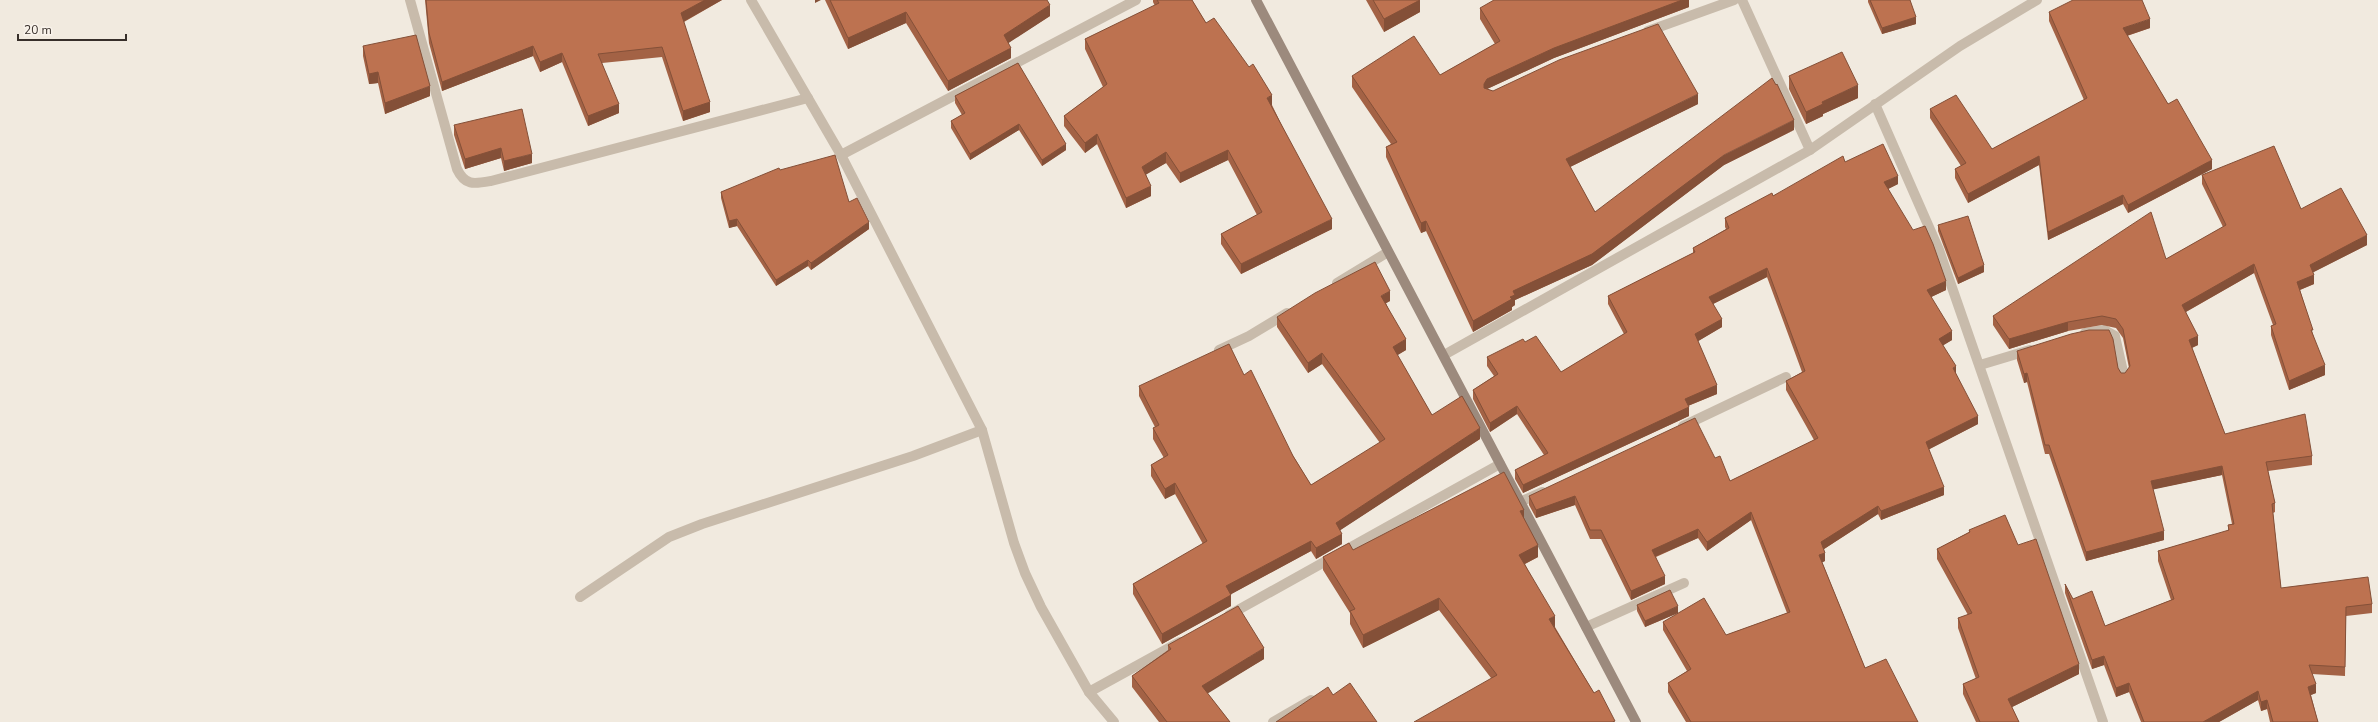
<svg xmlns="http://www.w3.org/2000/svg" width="2378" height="722" font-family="'Nunito Sans',sans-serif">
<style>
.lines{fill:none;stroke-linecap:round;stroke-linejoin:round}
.street{stroke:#c8bbab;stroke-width:10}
.secondary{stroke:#9c8a7d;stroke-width:10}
.wall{fill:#a36245}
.shaded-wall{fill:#845038}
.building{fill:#bd7250;stroke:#845038}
</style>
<rect width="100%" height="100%" fill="#f1eadf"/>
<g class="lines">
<g class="street">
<path d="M410,0L457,169C465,186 474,184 491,181L808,98"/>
<path d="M751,0L841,155L982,430L1014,543L1025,573L1041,607L1089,692L1114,722"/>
<path d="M1742,0L1810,150"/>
<path d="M1648,31L1734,0"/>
<path d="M1875,104L1939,250L2103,722"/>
<path d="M841,155L1136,0"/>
<path d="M1337,283L1388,252"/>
<path d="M2085,333L2104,330L2115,336L2124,376"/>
<path d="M1219,350L1249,336L1287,313"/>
<path d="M1444,355L1810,150L1960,46L2037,0"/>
<path d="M1980,365L2030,350"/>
<path d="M1683,426L1786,377"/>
<path d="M1520,502L1542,492"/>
<path d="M580,597L669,537L702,524L913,456L982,430"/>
<path d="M1229,615L1500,464"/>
<path d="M1586,627L1684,583"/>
<path d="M1089,692L1180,642"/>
<path d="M1273,722L1311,700"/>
</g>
<path class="secondary" d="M1256,0L1636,722"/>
</g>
<g class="wall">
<path d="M425,0H722L684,22L710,112L683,121L662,57L602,63L619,113L588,126L562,62L540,72L533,56L442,91L429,43Z"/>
<path d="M825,0H1047L1050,16L1008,43L1011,58L948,91L906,23L848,49Z"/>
<path d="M1153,0H1192L1206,23L1272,105L1332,229L1241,274L1221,244V234L1257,215L1228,160L1180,183L1166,163L1146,174L1151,196L1126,208L1097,144L1085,153L1064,126V116L1103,87L1085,49V39L1155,6L1153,2Z"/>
<path d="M1366,0H1420V12L1384,32Z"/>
<path d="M1689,0V7L1554,58L1487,89L1493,91L1698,104L1570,167L1595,212L1794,130L1724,165L1592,265L1515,300V305L1512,307V310L1473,332L1426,231L1421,233L1386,157V147L1391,144L1352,87V76L1440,75L1495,44L1480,19V8Z"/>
<path d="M1868,0H1910L1916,24L1882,34L1868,2Z"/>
<path d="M2049,12L2150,28L2127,36L2168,104L2212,169L2128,213L2123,204L2048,240L2039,165L1968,203L1955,178V169L1961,166L1930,118V109L1992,149L2084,100L2049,21Z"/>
<path d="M363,46L430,96L385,114L378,83L369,84L363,56Z"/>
<path d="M1018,63L1066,150L1042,166L1019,130L970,160L951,128V121L962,115L955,103V96Z"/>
<path d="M1789,76L1858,98L1823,114V116L1806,124L1789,89Z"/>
<path d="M454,125L532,163L504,171L501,158L465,169L454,135Z"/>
<path d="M1845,162L1898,184L1888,189L1946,290L1931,297L1952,340L1943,345L1956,374L1978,424L1929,449L1944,495L1881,520L1878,514L1824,549L1825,561L1822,562L1865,668L1918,722H1686L1668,692V683L1687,671L1663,630V622L1726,635L1787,613L1751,520L1707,551L1698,538L1656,557L1665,584L1631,600L1601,539H1590L1575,505L1536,518L1529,505V496L1715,458L1730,481L1814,440L1786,390V381L1802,372L1767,277L1713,304L1722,327L1698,341L1717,394L1688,406L1689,416L1523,493L1515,479V470L1544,455L1517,414L1490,432L1473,399V390L1494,376L1487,366V357L1525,342L1561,372L1624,334L1608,304V296L1693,253V248L1726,229L1725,227V218L1773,196Z"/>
<path d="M780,170L849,202L869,229L811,270L808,266L776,286L737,226L729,228L721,198V192Z"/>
<path d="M2202,175L2301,209L2367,245L2313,272L2314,284L2300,290L2325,375L2289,390L2271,335V326L2273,325L2254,273L2186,312L2198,345L2192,348L2225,434L2312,456V465L2268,471L2275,503V512L2273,513L2281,588L2372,604V613L2346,616L2345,676L2312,674L2316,693L2311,695L2318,722H2270L2267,709L2261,711L2258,700L2219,722H2141L2129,692L2116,697L2104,665L2092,669L2065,593V584L2073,599L2105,626L2171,600L2158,561V551L2228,531V525L2232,524L2222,475L2153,489L2164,540L2086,561L2049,454H2045L2027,382L2024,383L2017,360V351L2118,368L2121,373H2125L2129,368L2123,338L2116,328L2102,325L2068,331L2009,349L1993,325V316L2166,259L2223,227L2202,184Z"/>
<path d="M1938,225L1984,272L1958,284L1938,231Z"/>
<path d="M1390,301L1386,303L1406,350L1397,355L1432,415L1480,439L1340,530L1342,544L1316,559L1311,551L1231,594V606L1162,644L1133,594V584L1203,544L1175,494L1165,499L1151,476V465L1164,458L1153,439V428L1155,427L1139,396V386L1244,375L1311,485L1380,443L1322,364L1308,373L1277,327V317Z"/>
<path d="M1524,518L1538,557L1525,564L1555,627L1594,693L1615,722L1491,678L1439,610L1363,648L1350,624V613L1323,570V557L1353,550Z"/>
<path d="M1969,530L2018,545L2079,674L2012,707L2019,722H1976L1963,694V684L1976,679L1958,628V618L1968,615L1937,559V549L1969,532Z"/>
<path d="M1637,605L1678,613L1645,627L1637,611Z"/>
<path d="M1168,645L1264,659L1207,693L1230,722H1159L1132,687V676L1168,650Z"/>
</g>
<g class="shaded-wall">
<path d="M705,0H722L681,23V13Z"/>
<path d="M815,0H821L815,3Z"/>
<path d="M1420,0V12L1384,32V19Z"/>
<path d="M1682,0H1689V7L1554,58L1487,89L1484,94V84L1487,79L1554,48Z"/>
<path d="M1050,5V16L1004,46V35Z"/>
<path d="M906,12V23L848,49V38Z"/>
<path d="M1916,17V24L1882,34V28Z"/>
<path d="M2150,19V28L2123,37V28Z"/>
<path d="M533,46V56L442,91V82Z"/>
<path d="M1011,48V58L948,91V81Z"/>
<path d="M562,53V62L540,72V62Z"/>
<path d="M378,72V83L369,84V74Z"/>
<path d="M1858,85V98L1823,114V116L1806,124V112L1822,102Z"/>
<path d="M430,86V96L385,114V103Z"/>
<path d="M1698,94V104L1566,169V159Z"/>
<path d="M1272,95V105L1267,108V98Z"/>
<path d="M710,102V112L683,121V111Z"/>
<path d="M619,104V113L588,126V116Z"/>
<path d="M1794,120V130L1724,165L1592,265L1515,300V305L1512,307V310L1473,332V321L1513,291L1724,155Z"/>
<path d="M1019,124V130L970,160V154Z"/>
<path d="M1097,134V144L1085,153V143Z"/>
<path d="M1066,144V150L1042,166V160Z"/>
<path d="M501,148V158L465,169V159Z"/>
<path d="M1228,150V160L1180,183V173Z"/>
<path d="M1166,152V163L1142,177V167Z"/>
<path d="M532,154V163L504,171V161Z"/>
<path d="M2039,156V165L1968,203V194Z"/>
<path d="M2212,160V169L2128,213V205Z"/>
<path d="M1898,176V184L1884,191V182Z"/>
<path d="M1151,186V196L1126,208V198Z"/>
<path d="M2123,195V204L2048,240V232Z"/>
<path d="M737,219V226L729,228V221Z"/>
<path d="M1332,219V229L1241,274V264Z"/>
<path d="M1426,221V231L1421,233V223Z"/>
<path d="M869,222V229L811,270V263Z"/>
<path d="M2367,235V245L2310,274V265Z"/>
<path d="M808,260V266L776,286V280Z"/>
<path d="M2254,264V273L2182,314V305Z"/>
<path d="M1984,265V272L1958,284V278Z"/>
<path d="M1767,268V277L1709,306V297Z"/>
<path d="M2314,275V284L2297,291V282Z"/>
<path d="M1946,281V290L1927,299V290Z"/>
<path d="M1390,291V301L1381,306V296Z"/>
<path d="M1722,319V327L1695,343V334Z"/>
<path d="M2068,322V331L2009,349V339Z"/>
<path d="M1952,331V340L1939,348V339Z"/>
<path d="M2198,336V345L2189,349V340Z"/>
<path d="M1406,339V350L1393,358V347Z"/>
<path d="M1322,353V364L1308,373V363Z"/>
<path d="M2325,365V375L2289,390V381Z"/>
<path d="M1956,366V375L1953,368Z"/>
<path d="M2027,373V382L2024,383V374Z"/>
<path d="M1717,385V394L1685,407V399Z"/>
<path d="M1517,406V414L1490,432V423Z"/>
<path d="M1689,407V416L1523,493V485Z"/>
<path d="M1978,416V424L1926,451V442Z"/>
<path d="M1480,428V439L1336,533V523Z"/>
<path d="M2222,466V475L2151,490V481Z"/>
<path d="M1175,483V494L1165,499V489Z"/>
<path d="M1944,487V495L1881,520V511Z"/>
<path d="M1575,496V505L1536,518V510Z"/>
<path d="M1878,506V514L1821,551V542Z"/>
<path d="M1524,510V522L1520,511Z"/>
<path d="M1751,512V520L1707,551V542Z"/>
<path d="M1698,529V538L1652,558V550Z"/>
<path d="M2164,531V540L2086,561V552Z"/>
<path d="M1342,534V544L1316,559V548Z"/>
<path d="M1311,541V551L1226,597V586Z"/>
<path d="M1538,545V557L1519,567V555Z"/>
<path d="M1825,553V561L1819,564V555Z"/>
<path d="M1665,576V584L1631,600V591Z"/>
<path d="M1231,595V606L1162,644V634Z"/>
<path d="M1439,598V610L1363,648V635Z"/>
<path d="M1678,606V613L1645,627V621Z"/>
<path d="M1555,616V628L1549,619Z"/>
<path d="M1264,648V659L1202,697V686Z"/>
<path d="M2104,656V665L2092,669V660Z"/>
<path d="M2079,664V674L2008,709V699Z"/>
<path d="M2129,683V692L2116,697V688Z"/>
<path d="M2316,684V693L2308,696V687Z"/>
<path d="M2258,691V700L2219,722H2203Z"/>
<path d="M2267,700V709L2261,711V702Z"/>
</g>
<g class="building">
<path d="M426,0H705L681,13L710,102L683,111L662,47L598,54L619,104L588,116L562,53L540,62L533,46L442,82L429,33Z"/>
<path d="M830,0H1047L1050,5L1004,35L1011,48L948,81L906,12L848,38Z"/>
<path d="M1157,0H1192L1206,23L1214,18L1249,67L1253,64L1272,95L1267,98L1332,219L1241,264L1221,234L1262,212L1228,150L1180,173L1166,152L1142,167L1151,186L1126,198L1097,134L1085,143L1064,116L1107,84L1085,39L1159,3Z"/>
<path d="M1373,0H1420L1384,19Z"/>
<path d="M1494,0H1682L1554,48L1487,79L1484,84V88L1493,91L1559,60L1658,24L1698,94L1566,159L1595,212L1772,78L1776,85L1777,84L1794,120L1724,155L1592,254L1513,291L1515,295L1510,297L1512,299L1473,321L1426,221L1421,223L1386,147L1397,142L1352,76L1414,36L1440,75L1500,41L1480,8Z"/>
<path d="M1870,0H1910L1916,17L1882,28Z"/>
<path d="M2073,0H2142L2150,19L2123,28L2168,104L2177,99L2212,160L2128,205L2123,195L2048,232L2039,156L1968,194L1955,169L1966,163L1930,109L1956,95L1992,149L2087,98L2049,12Z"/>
<path d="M416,35L430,86L385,103L378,72L369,74L363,46Z"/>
<path d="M1842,52L1858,85L1822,102L1823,104L1806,112L1789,76Z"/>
<path d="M1018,63L1066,144L1042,160L1019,124L970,154L951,121L965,113L955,96Z"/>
<path d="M522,109L532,154L504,161L501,148L465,159L454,125Z"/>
<path d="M1883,144L1898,176L1884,182L1913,230L1925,226L1933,244L1946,281L1927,290L1952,331L1939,339L1956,366L1953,368L1978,416L1926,442L1944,487L1881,511L1878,506L1821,542L1825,553L1819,555L1865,668L1886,659L1918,722H1691L1668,683L1691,669L1663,622L1704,598L1726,635L1790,612L1751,512L1707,542L1698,529L1652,550L1665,576L1631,591L1601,530H1590L1575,496L1536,510L1529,496L1695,418L1715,458L1720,456L1730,481L1818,438L1786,381L1805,371L1767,268L1709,297L1722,319L1695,334L1717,385L1685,399L1689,407L1523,485L1515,470L1548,453L1517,406L1490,423L1473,390L1498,374L1487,357L1523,339L1525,342L1536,336L1561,372L1627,332L1608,296L1695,252L1693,248L1729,228L1725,218L1772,193L1773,196L1843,156L1845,162Z"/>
<path d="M2274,146L2301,209L2341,188L2367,235L2310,265L2314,275L2297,282L2313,330H2311L2325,365L2289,381L2271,326L2276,324L2254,264L2182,305L2198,336L2189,340L2225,434L2305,414L2312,456L2266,462L2275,503L2272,504L2281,588L2368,577L2372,604L2346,607L2345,667L2309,665L2316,684L2308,687L2318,722H2273L2267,700L2261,702L2258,691L2203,722H2144L2129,683L2116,688L2104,656L2092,660L2065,584L2073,599L2092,591L2105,626L2174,599L2158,551L2229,530L2228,525L2234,524L2222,466L2151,481L2164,531L2086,552L2049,445H2045L2027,373L2024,374L2017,351L2071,334L2089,330H2109L2113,339L2118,368L2121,373H2125L2130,366L2123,329L2116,319L2102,316L2068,322L2009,339L1993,316L2151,212L2166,259L2226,225L2202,175Z"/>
<path d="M835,155L849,202L857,198L869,222L811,263L808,260L776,280L737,219L729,221L721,192L779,168L780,170Z"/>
<path d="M1968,216L1984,265L1958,278L1938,225Z"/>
<path d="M1375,262L1390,291L1381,296L1406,339L1393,347L1432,415L1462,396L1480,428L1336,523L1342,534L1316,548L1311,541L1226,586L1231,595L1162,634L1133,584L1207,541L1175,483L1165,489L1151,465L1168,455L1153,428L1159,425L1139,386L1229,344L1244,375L1251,370L1293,456L1311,485L1385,439L1322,353L1308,363L1277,317L1315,293Z"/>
<path d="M1504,472L1524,510L1520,511L1538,545L1519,555L1555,616L1549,619L1594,693L1599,690L1615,721L1612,722H1414L1497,675L1439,598L1363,635L1350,611L1355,609L1323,557L1349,543L1353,550Z"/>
<path d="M2005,515L2018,545L2036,539L2079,664L2008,699L2019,722H1980L1963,684L1979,677L1958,618L1972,613L1937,549L1970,532L1969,530Z"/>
<path d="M1670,590L1678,606L1645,621L1637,605Z"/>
<path d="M1238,606L1264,648L1202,686L1230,722H1167L1132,676L1171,649L1168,645Z"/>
<path d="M1350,683L1377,722H1276L1328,687L1333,695Z"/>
</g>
<path d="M18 34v6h108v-6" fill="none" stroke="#372f2a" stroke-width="2"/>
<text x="24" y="34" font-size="12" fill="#372f2a" stroke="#f9f3eb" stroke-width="3" paint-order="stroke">20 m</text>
</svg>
